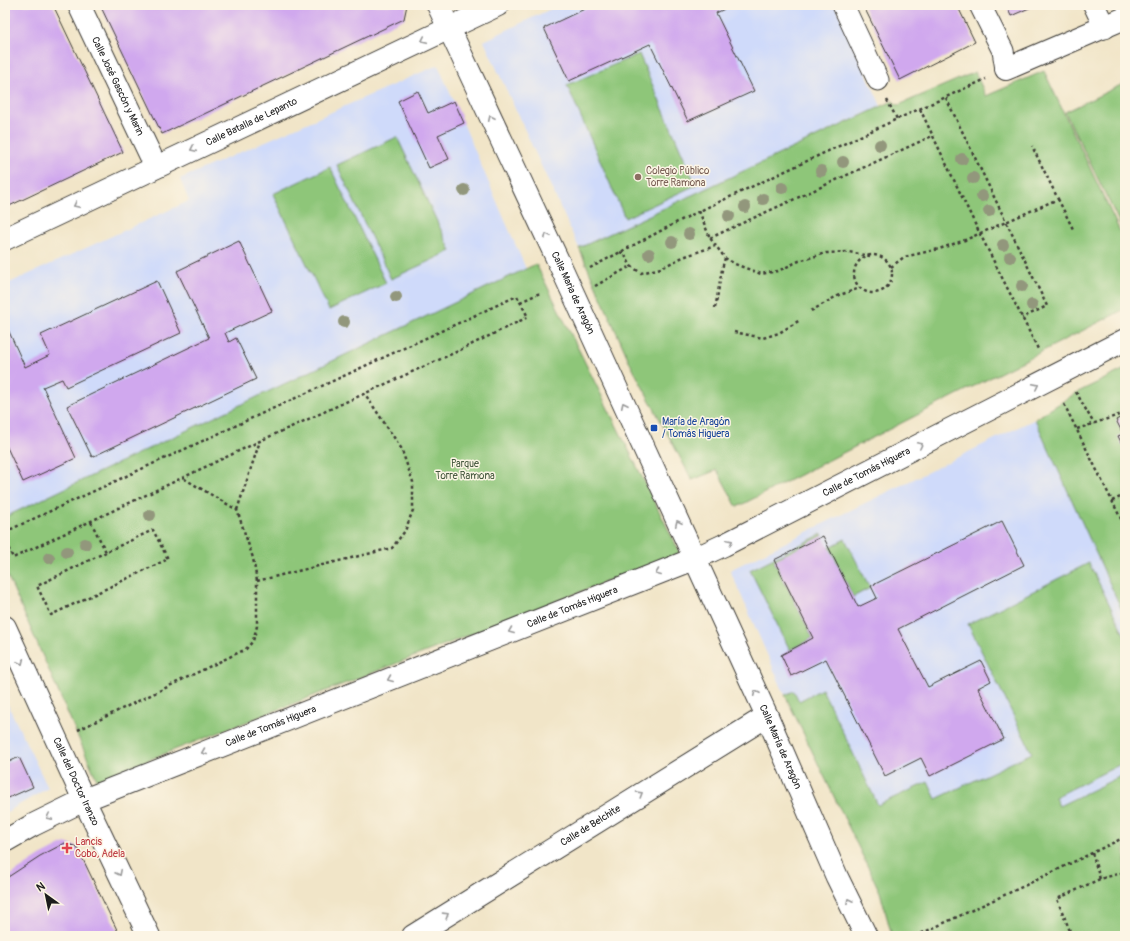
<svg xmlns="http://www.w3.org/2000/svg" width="1130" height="941" font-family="Pangolin,sans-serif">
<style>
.built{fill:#cfdafa}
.green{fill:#8ec679;stroke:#55714a}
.building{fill:#d0a8ee}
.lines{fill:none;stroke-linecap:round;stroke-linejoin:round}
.pedestrian-casing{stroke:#3c3a36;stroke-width:23}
.minor-casing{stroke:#3c3a36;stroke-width:24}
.tertiary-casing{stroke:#3c3a36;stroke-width:24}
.path{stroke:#3c3a36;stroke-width:2.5;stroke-dasharray:3 3;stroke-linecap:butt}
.pedestrian{stroke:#fff;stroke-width:21}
.minor{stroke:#fff;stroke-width:22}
.tertiary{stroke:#fff;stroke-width:22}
.tree{fill:#92977c}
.oneway{stroke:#999}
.education-dot{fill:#8d6e63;stroke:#fcf5e5;stroke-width:1.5}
.transit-dot{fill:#1a4fb4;stroke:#fcf5e5;stroke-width:1.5}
.health-dot{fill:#e0444e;stroke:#fcf5e5;stroke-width:1.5}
.labels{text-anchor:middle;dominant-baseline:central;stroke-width:3;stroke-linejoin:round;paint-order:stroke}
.street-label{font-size:10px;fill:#1c1c1c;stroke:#fcf5e5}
.education-label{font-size:10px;fill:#785e54;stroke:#fcf5e5;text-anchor:start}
.transit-label{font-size:10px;fill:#164399;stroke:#fcf5e5;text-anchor:start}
.park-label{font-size:10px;fill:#44583d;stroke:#fcf5e5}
.health-label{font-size:10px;fill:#be3a42;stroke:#fcf5e5;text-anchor:start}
</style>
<rect width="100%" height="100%" fill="#fcf5e5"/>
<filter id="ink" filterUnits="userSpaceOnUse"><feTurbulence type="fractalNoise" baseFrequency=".025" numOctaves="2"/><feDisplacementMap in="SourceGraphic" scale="8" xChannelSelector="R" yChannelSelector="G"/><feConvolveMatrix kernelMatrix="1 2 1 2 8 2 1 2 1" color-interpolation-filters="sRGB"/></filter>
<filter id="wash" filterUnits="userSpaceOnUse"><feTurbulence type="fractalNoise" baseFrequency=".012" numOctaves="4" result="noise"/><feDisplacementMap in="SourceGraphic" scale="16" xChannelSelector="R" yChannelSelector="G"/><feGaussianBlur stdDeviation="0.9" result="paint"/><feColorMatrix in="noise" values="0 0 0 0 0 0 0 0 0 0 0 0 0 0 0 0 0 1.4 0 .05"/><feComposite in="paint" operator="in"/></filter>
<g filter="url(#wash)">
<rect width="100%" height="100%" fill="#f1e5c8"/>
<g class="built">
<path d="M559,5H835L881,106L579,248L484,41Z"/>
<path d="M438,65L526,269L5,517V285L189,201L180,179Z"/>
<path d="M1035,419L1125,617V774L880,892L821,765L785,695L730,570Z"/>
<path d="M5,699L48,788L5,813Z"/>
</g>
<g class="green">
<path d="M639,54L696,185L625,218L567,85Z"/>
<path d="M1044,71L1125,242V309L737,507L717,470L692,480L631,365L579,248L893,101L895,104L899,105L975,72L986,96Z"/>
<path d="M1125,83V234L1065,112Z"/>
<path d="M397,137L451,251L391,279L337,165Z"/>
<path d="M330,167L386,283L329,310L273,194Z"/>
<path d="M536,264L680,553L97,780L5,570V517Z"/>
<path d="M1125,369V617L1035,419L1076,393Z"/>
<path d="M822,534L823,536L774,561L813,638L790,650L750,570Z"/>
<path d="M845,539L870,588L853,597L830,547Z"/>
<path d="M1089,563L1125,636V762L1055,797L1059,806L1125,774V936H892L880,892L785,695L794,691L799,701L822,689L878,805L928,782L936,799L1032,753L968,624Z"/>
</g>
<g id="blocks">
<g class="building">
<path d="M5,5H53L123,152L5,208Z"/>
<path d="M100,5H407L404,19L162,134Z"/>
<path d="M593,5H733L716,13L754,91L688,121L650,44L569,81L544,28Z"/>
<path d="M863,5H957L975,42L900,80Z"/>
<path d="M1006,5H1036L1011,16Z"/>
<path d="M418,91L428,113L454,101L464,123L438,135L449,159L429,168L398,101Z"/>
<path d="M239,241L272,311L225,333L229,342L236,338L256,379L92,457L67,406L209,338L177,271Z"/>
<path d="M157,281L181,333L66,387L62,379L43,387L76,458L23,482L5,443V323L25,367L50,355L41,335Z"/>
<path d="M1125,415V450L1118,436L1123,434L1116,420Z"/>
<path d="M1002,521L1024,565L898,629L928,687L981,661L991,681L978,688L1004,739L930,776L921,758L885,776L826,659L791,676L781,655L813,638L774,560L823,536L858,607L877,598L871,586Z"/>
<path d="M19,757L33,787L6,799L5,764Z"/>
<path d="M65,843L77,847L120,936H5V879L40,856Z"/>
</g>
</g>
</g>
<g filter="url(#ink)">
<use href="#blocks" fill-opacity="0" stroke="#3c3a36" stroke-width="1"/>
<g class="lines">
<g class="pedestrian-casing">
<g id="pedestrian">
<path d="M843,5L878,80"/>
<path d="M980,5L1003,51L1006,69"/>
<path d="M1094,5L1105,28"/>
</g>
</g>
<g class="minor-casing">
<g id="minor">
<path id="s1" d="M79,5L156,167"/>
<path d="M1006,69L1125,18"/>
<path id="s2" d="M5,239L498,5"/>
<path id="s3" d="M5,841L33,825L84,800L694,559L724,545L1125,340"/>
<path id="s4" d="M413,936L767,716"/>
</g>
</g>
<g class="tertiary-casing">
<g id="tertiary">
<path id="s5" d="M438,5L561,267L767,716L837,877L866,936"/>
<path id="s6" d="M5,627L84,800L149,936"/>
</g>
</g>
<g class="path">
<path d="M946,98L1047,306L1022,318"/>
<path d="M887,100L897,119"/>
<path d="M920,109L975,224L1039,351"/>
<path d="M1058,199L1074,231"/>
<path d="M699,211L710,238L725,258L735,264L761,274L778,271L799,261L826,253L849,252L870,256"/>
<path d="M710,238L932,136"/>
<path d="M620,252L624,254L631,266L641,273L661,268L683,257L715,246"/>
<circle cx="873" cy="274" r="19"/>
<path d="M891,267L904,257L939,249L965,240L1058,199L1032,146"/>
<path d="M590,268L689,216L897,119L986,79"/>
<path d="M595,286L631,266"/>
<path d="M520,302L540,293"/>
<path d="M715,308C719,291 720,274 725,258"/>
<path d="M811,311L837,296L860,288"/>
<path d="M734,332L763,338L779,333L800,320"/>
<path d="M1076,392L1094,424"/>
<path d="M1064,404L1125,527"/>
<path d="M1077,429L1125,413"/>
<path d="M1112,501L1125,495"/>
<path d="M237,510L260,441"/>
<path d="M91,522L106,552L153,530L168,559L51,615L37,586L106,552"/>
<path d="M5,532L517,296L528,317L456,352L260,441L13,558L5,541"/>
<path d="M257,581L392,548L405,531L413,510V482L401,448L365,394"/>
<path d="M78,730L246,649L253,641L257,626V581L253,558L237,510L183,478"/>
<path d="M1092,853L1100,879"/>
<path d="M916,936L1026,885L1125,837"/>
<path d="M1072,936L1057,899L1100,879L1125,872"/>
</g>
<use href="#pedestrian" class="pedestrian"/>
<use href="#minor" class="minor"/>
<use href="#tertiary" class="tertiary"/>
</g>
<g class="tree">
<circle cx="880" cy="145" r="6"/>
<circle cx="962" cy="159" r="6"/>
<circle cx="843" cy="162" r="6"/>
<circle cx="821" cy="171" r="6"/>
<circle cx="973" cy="178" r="6"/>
<circle cx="782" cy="188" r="6"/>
<circle cx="464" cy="190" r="6"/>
<circle cx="982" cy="196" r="6"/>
<circle cx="763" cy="199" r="6"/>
<circle cx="745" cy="207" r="6"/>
<circle cx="989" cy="211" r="6"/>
<circle cx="729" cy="216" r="6"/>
<circle cx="689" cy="234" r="6"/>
<circle cx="672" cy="242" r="6"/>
<circle cx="1003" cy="245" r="6"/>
<circle cx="649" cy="254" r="6"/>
<circle cx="1010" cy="257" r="6"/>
<circle cx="1022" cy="286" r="6"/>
<circle cx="396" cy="297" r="6"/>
<circle cx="1032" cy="305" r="6"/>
<circle cx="344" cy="322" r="6"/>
<circle cx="150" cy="515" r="6"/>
<circle cx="85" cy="544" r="6"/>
<circle cx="67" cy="552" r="6"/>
<circle cx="49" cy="558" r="6"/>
</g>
<defs><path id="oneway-chevron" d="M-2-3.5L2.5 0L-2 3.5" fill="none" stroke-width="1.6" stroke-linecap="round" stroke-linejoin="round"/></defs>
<g class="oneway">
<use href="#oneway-chevron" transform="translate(424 40) rotate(155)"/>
<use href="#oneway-chevron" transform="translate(491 118) rotate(-115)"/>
<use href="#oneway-chevron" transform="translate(193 149) rotate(155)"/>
<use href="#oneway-chevron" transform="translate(76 205) rotate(155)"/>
<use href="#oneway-chevron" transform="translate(547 236) rotate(-115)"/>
<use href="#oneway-chevron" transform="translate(1036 386) rotate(-27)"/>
<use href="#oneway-chevron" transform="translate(624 405) rotate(-115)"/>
<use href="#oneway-chevron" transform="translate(920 445) rotate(-27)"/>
<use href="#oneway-chevron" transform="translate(678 523) rotate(-115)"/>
<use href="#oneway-chevron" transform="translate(730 542) rotate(-27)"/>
<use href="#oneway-chevron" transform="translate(658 573) rotate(158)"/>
<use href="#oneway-chevron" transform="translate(511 631) rotate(158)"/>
<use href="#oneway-chevron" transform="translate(21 662) rotate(66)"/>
<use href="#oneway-chevron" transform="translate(390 679) rotate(158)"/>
<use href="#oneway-chevron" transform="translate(756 693) rotate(-115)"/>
<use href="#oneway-chevron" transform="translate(204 752) rotate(158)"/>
<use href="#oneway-chevron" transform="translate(640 794) rotate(-32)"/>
<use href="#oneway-chevron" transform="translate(49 817) rotate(154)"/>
<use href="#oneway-chevron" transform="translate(119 873) rotate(64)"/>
<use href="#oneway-chevron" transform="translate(849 901) rotate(-116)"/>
<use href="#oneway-chevron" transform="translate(446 915) rotate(-32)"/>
</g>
</g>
<circle class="education-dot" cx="638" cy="177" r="4"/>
<rect class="transit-dot" x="650" y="424" width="8" height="8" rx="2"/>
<path class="health-dot" d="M65 842h4v4h4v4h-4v4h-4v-4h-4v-4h4z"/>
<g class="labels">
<g class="street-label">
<text stroke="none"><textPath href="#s1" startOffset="90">Calle José Gascón y Marin</textPath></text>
<text stroke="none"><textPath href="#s2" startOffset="273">Calle Batalla de Lepanto</textPath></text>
<text stroke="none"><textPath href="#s5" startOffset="318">Calle Maria de Aragón</textPath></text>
<text stroke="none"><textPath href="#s3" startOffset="938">Calle de Tomás Higuera</textPath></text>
<text stroke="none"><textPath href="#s3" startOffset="614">Calle de Tomás Higuera</textPath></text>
<text stroke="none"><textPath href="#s3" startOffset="290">Calle de Tomás Higuera</textPath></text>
<text stroke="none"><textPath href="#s5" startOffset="817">Calle María de Aragón</textPath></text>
<text stroke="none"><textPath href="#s6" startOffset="170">Calle del Doctor Iranzo</textPath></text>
<text stroke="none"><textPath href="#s4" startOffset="209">Calle de Belchite</textPath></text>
</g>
<g class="education-label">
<text x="646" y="171">Colegio Público<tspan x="646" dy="12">Torre Ramona</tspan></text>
</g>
<g class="transit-label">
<text x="662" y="422">María de Aragón<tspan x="662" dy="12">/ Tomás Higuera</tspan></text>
</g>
<g class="park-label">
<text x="465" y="464">Parque<tspan x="465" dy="12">Torre Ramona</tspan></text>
</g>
<g class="health-label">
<text x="75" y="842">Lancis<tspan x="75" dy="12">Cobo, Adela</tspan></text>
</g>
</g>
<rect width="1130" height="941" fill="none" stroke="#fcf5e5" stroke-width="20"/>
<g transform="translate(46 895) rotate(327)" stroke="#fcf5e5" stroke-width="3" paint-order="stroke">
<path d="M0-3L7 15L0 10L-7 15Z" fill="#1c1c1c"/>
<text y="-6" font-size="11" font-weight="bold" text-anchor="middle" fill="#1c1c1c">N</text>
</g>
</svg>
